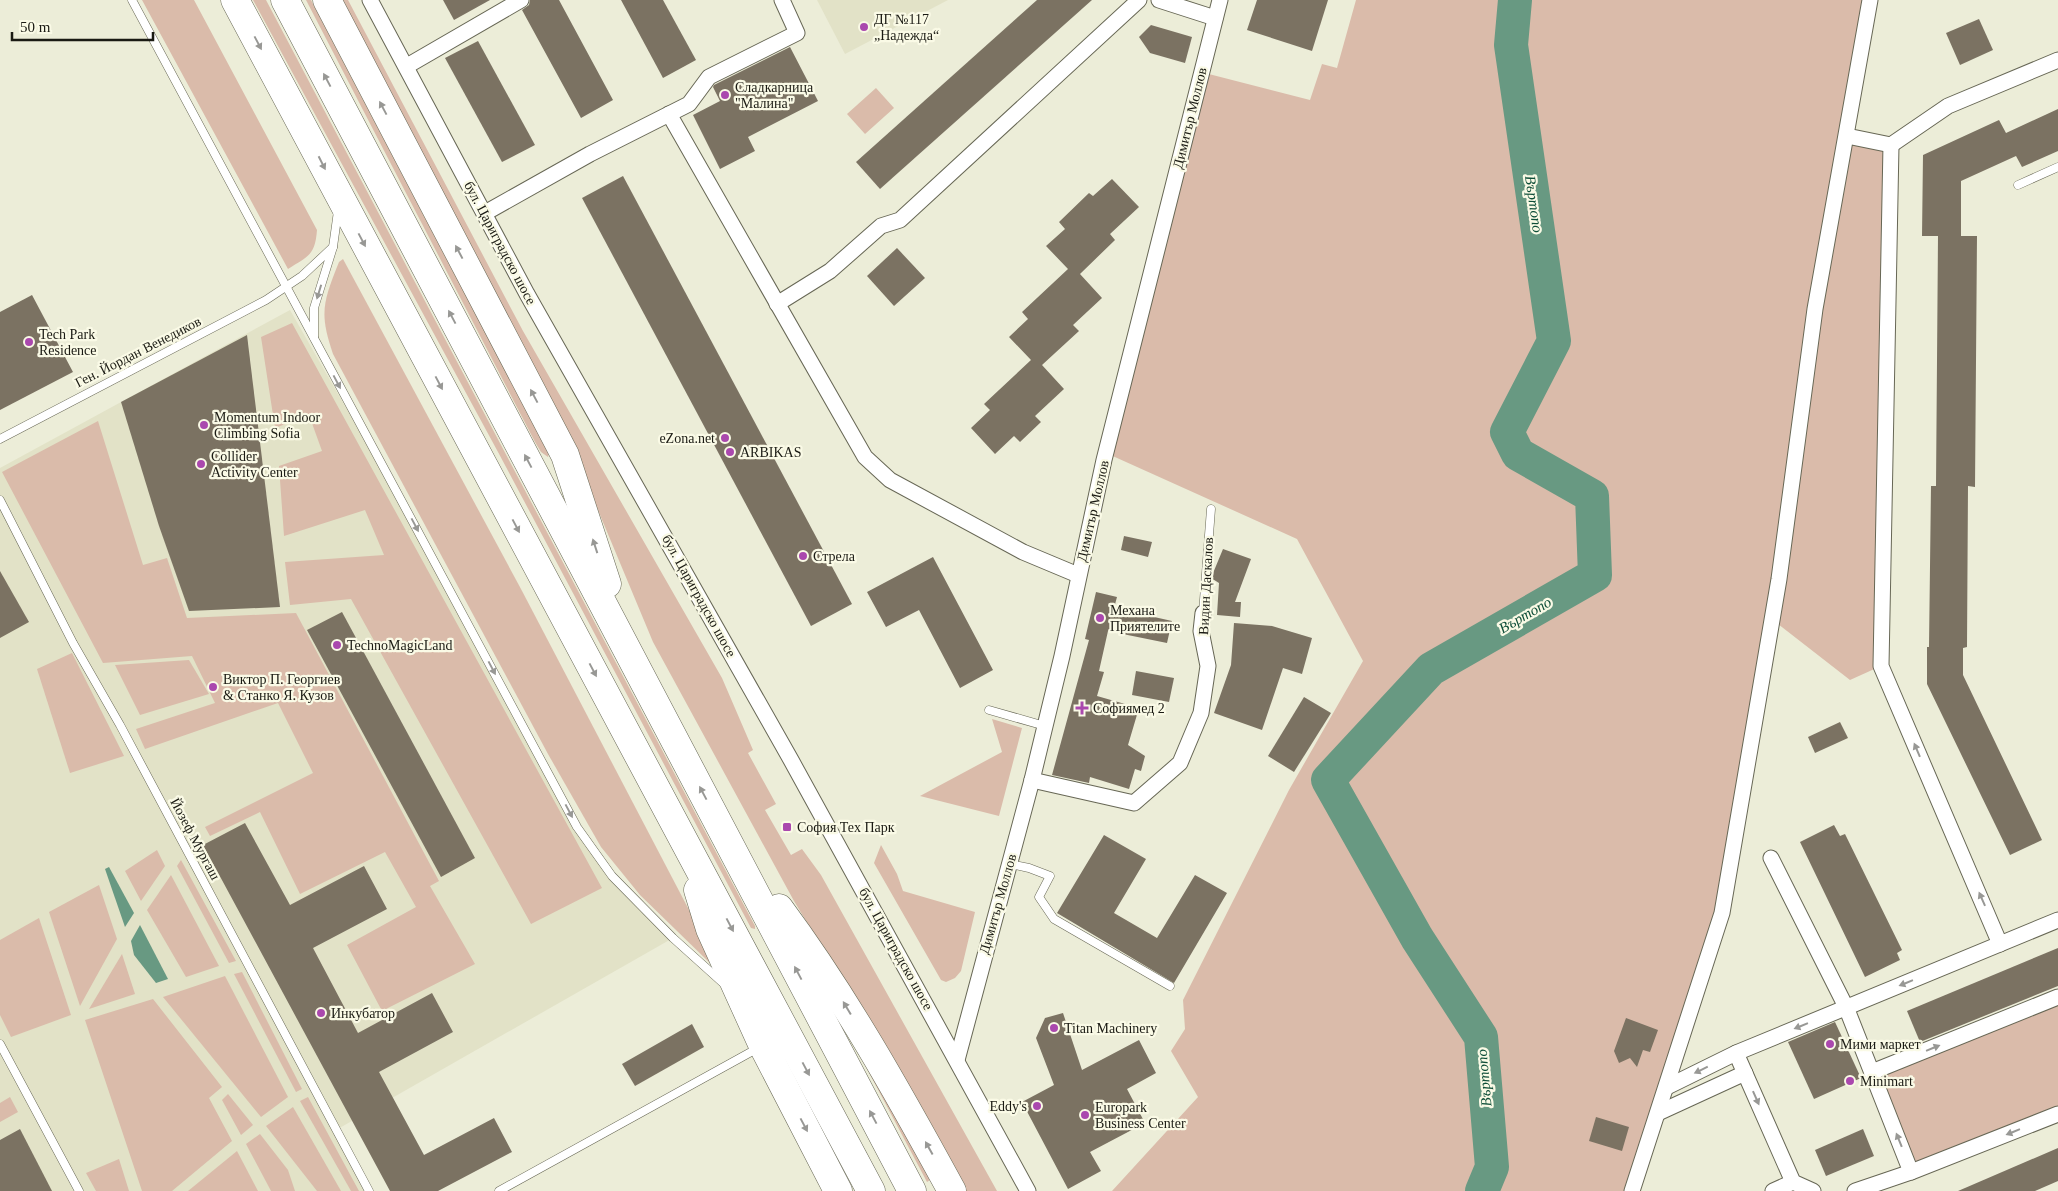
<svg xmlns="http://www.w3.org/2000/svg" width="2058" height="1191" font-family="'Times New Roman',serif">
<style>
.built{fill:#e2e2c7}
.green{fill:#dabbaa}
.water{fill:#689982}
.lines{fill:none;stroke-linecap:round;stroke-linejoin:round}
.river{stroke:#689982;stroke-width:34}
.building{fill:#7b7262}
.lane-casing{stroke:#676755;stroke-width:9}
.street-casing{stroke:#676755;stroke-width:17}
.highway-casing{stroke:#676755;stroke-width:29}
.lane{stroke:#fff;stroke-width:8}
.street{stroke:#fff;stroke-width:15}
.highway{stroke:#fff;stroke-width:28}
.oneway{fill:#989895}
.poi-dot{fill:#aa48ae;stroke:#fafae6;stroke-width:2}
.labels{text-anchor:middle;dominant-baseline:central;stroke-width:4.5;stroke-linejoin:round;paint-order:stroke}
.poi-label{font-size:14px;fill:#1a1a13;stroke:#fafae6;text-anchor:start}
.street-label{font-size:14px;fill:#1a1a13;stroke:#fafae6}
.water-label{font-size:15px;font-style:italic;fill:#0e4e38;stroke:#fafae6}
</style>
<rect width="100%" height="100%" fill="#ecedd8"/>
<g class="built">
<path d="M817,0H948L845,54Z"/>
<path d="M290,310L453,595L594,852L673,938L336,1130L369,1191H0V468Z"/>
</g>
<g class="green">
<path d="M142,0H194L317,230C315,256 308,256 288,269Z"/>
<path d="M253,0H266L755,926V929L751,928L498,452Z"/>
<path d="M306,0H311L456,277L459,276L549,453L548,457L541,452L535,442Z"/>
<path d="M339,0H348L523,331L722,678L753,750L748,753L776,804L765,810L791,855L802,849L821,875L997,1191H964L846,987L794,901L653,642L570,443Z"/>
<path d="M1356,0H1870L1847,135L1891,145L1881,666L1850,680L1773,620L1722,913L1632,1191H1112L1198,1097L1171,1051L1185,1029L1183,1000L1289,790L1363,661L1297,539L1106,453L1201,72L1310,100L1322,64L1337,68Z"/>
<path d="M876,88L894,108L865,134L847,114Z"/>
<path d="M343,259L521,589L710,950L713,966L640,895L601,847L548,754L333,354C319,313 323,302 339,262Z"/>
<path d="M292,323L602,888L531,924L351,599L290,605L285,562L384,555L365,510L284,536L279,466L322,451L309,415L275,428L261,337Z"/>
<path d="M98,421L143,565L167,558L187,618L296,613L439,881L430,886L475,964L382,1011L347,945L416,907L385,852L300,894L260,812L210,836L205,827L313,773L278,703L145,749L136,729L215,703L192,656L103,663L2,472Z"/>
<path d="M72,653L124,756L70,773L37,669Z"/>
<path d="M189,660L209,694L140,715L115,665Z"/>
<path d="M992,719L1022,728L999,816L920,796L1002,752Z"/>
<path d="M881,845L897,874L903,891L975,912L961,971L955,978L946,982L941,980L874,863Z"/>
<path d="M157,850L165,866L141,901L125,871Z"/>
<path d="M181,860L236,961L229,963L177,866Z"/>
<path d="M171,875L219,966L186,977L147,910Z"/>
<path d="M99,885L117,939L80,1006L49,912Z"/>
<path d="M39,918L71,1015L11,1037L0,1015V940Z"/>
<path d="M122,954L135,994L89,1009Z"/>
<path d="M242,972L302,1089L296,1092L234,974Z"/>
<path d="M225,976L288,1097L261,1117L163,997Z"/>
<path d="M2058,997V1114L1911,1172L1872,1072Z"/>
<path d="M153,999L222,1087L209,1098L232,1141L172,1191H142L85,1020Z"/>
<path d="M857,1050L942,1191H936L930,1180L927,1182Z"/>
<path d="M228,1094L253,1125L241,1135L222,1100Z"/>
<path d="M10,1097L18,1112L0,1122V1103Z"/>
<path d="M308,1097L359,1191H351L300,1101Z"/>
<path d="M293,1107L341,1191H317L266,1126Z"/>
<path d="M260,1134L288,1170L295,1191H271L246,1144Z"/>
<path d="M237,1151L258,1191H188Z"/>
<path d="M119,1159L129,1191H96L86,1173Z"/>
</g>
<g class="water">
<path d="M109,867L134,913L125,927L105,869Z"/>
<path d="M140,925L168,979L156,983L134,955L131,941Z"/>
</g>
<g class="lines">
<path class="river" d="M1482,1191L1492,1167L1481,1037L1417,938L1328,780L1431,669L1595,575L1592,496L1518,454L1507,432L1554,341L1511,45L1515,0"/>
</g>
<g class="building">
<path d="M443,0H490L454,20Z"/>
<path d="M530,0H559L613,100L581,118L522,10L529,5Z"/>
<path d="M621,0H663L696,60L663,78Z"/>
<path d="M1037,0H1092L880,189L856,162Z"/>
<path d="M1257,0H1328L1312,51L1247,30Z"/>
<path d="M1979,19L1993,50L1960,65L1946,33Z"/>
<path d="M1151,25L1192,37L1185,63L1150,53L1139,37Z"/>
<path d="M478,41L535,145L502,162L445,58Z"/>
<path d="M790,47L818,101L748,137L755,151L720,169L693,115L720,101L713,87L714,85Z"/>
<path d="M2058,109V151L2022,167L2016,156L1961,181V236H1977L1975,487L1968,486L1967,647L1963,648V675L2042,840L2010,855L1927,684V647H1929L1931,486H1936L1938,236H1922L1923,155L1999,120L2006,133Z"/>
<path d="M623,176L852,604L811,626L582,198Z"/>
<path d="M1112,179L1139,207L1110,234L1115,240L1080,274L1102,298L1073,325L1079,331L1042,365L1064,389L1035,416L1041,422L1020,442L1014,436L995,454L971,428L990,410L984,404L1031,360L1009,337L1028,319L1022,312L1068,269L1046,246L1065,229L1059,222L1089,193L1093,196Z"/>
<path d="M897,248L925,278L894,306L867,276Z"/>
<path d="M32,295L73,372L0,410V312Z"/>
<path d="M247,335L280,607L189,611L159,526L121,402Z"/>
<path d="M1124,536L1152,542L1148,557L1121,550Z"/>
<path d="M1223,549L1251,559L1235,602H1241L1240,617L1217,615L1219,583L1211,578Z"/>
<path d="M933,557L993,670L960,688L919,610L886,627L867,592Z"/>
<path d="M0,571L29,622L0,638Z"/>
<path d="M1096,592L1117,597L1114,608L1172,621L1167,643L1108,631L1099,671L1104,672L1097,696L1139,708L1128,745L1145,756L1141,771L1135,769L1129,789L1090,777L1089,783L1052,775L1089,640L1085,639Z"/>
<path d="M342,612L475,858L441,877L307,630Z"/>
<path d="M1234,623L1272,626L1312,638L1302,674L1283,668L1262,730L1214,713L1231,665Z"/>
<path d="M1136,671L1174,678L1169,702L1132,695Z"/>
<path d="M1304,697L1331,713L1294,772L1268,756Z"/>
<path d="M1840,722L1848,738L1815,753L1808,737Z"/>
<path d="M245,823L290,905L364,866L387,909L313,948L358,1033L432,993L453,1032L379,1072L424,1155L494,1118L512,1152L438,1191H390L203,845Z"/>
<path d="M1834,825L1840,836L1845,834L1902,950L1897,953L1900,960L1865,977L1800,842Z"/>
<path d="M1104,835L1146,859L1114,913L1157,938L1195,875L1227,893L1174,983L1057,913Z"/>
<path d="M2058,948V986L1920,1042L1907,1011Z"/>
<path d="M1063,1013L1082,1070L1139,1040L1156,1073L1127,1089L1145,1123L1090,1152L1101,1171L1068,1189L1022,1102L1054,1085L1036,1038L1045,1018Z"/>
<path d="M1626,1018L1658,1030L1650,1052L1643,1050L1637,1067L1630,1058L1619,1063L1614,1051Z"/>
<path d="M1835,1022L1861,1078L1814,1099L1788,1042Z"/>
<path d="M692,1024L704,1047L635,1086L622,1064Z"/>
<path d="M1596,1117L1629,1127L1622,1151L1589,1141Z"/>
<path d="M20,1129L52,1191H0V1140Z"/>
<path d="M1863,1129L1874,1156L1826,1176L1815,1150Z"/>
<path d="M2058,1148V1181L2035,1191H1958Z"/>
</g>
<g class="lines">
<g class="lane-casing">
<g id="lane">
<path d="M132,0L577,827L612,876L673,938L723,983"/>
<path d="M2018,185L2058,167"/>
<path d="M314,337V308L333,247L338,211"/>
<path d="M0,439L266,300L302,276L333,247"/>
<path d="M0,500L73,643L120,725L369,1191"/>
<path d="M1203,613L1211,509"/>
<path d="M989,710L1045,726"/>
<path d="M1010,864L1029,868L1050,876L1039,897L1054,919L1170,986"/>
<path d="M0,1044L79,1191"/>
<path d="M499,1191L760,1047"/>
</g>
</g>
<g class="street-casing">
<g id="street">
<path d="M370,0L527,294L791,760L1028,1191"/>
<path d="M1159,0L1215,18"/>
<path d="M407,66L521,0"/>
<path d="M669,114L865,457L890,480L1023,552L1078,575"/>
<path d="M1847,136L1891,145L1948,106L2058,60"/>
<path d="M1891,145L1881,666L2000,944"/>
<path d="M485,213L590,154L689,104L709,77L797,33L782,0"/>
<path d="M777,304L830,271L881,226L900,220L1139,0"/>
<path d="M1032,780L1134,803L1180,763L1201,713L1208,666L1201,631L1203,613"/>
<path d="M1771,858L1846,1007L1911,1172"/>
<path d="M1736,1053L1793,1182L1813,1191"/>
<path d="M957,1060L1032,780L1062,656L1104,460L1220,0"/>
<path d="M1872,1072L2058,997"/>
<path d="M1667,1087L1736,1053L2058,920"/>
<path d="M1658,1113L1745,1073"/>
<path d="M1632,1191L1722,913L1779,579L1815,309L1870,0"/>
<path d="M1773,1191L1793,1182"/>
<path d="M1855,1191L1911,1172L2058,1114"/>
</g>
</g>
<g class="highway-casing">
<g id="highway">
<path d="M235,0L871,1191"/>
<path d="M285,0L912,1191"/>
<path d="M327,0L565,455L607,584"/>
<path d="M698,890L710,929L763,1046L838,1191"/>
<path d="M779,908C845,997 899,1094 952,1191"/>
</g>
</g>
<use href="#lane" class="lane"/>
<use href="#street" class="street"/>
<use href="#highway" class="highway"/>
</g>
<defs><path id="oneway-solid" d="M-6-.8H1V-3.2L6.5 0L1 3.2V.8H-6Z" transform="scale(1.25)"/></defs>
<g class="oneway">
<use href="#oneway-solid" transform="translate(258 43) rotate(62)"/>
<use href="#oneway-solid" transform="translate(327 80) rotate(-118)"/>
<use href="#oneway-solid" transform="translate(383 108) rotate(-118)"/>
<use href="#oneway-solid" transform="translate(322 163) rotate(63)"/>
<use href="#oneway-solid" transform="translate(362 240) rotate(62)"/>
<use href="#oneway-solid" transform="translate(459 252) rotate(-118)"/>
<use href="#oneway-solid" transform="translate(319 292) rotate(107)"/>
<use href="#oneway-solid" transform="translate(452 317) rotate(-118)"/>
<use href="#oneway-solid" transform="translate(337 382) rotate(62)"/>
<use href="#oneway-solid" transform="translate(439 383) rotate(62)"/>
<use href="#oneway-solid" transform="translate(534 396) rotate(-118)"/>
<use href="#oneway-solid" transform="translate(528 461) rotate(-118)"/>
<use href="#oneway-solid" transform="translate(415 525) rotate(62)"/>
<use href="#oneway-solid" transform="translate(516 526) rotate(62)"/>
<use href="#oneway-solid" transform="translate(595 546) rotate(-108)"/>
<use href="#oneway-solid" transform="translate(492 668) rotate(62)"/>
<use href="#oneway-solid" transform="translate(593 670) rotate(62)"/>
<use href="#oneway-solid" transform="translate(1917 750) rotate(-113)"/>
<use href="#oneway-solid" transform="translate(703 793) rotate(-118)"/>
<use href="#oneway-solid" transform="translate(569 811) rotate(62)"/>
<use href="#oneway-solid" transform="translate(1982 899) rotate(-114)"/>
<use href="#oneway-solid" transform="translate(730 925) rotate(62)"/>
<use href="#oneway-solid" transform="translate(798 973) rotate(-118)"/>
<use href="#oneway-solid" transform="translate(1906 983) rotate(158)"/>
<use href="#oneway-solid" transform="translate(847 1008) rotate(-121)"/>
<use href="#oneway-solid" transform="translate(1801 1026) rotate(158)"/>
<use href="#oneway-solid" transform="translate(1933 1048) rotate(-22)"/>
<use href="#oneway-solid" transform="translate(806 1069) rotate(62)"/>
<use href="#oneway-solid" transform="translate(1701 1070) rotate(154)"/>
<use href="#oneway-solid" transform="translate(1756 1098) rotate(66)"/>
<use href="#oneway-solid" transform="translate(873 1117) rotate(-118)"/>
<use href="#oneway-solid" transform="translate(804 1125) rotate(62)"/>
<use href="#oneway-solid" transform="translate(2013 1132) rotate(158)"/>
<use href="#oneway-solid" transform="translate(1899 1140) rotate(-112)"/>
<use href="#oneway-solid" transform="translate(929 1148) rotate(-119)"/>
</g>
<g class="poi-dot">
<circle cx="864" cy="27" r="5"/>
<circle cx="725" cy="95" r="5"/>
<circle cx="29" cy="342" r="5"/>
<circle cx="204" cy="425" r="5"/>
<circle cx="725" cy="438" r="5"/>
<circle cx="730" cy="452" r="5"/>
<circle cx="201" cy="464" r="5"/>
<circle cx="803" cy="556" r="5"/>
<circle cx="1100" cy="618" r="5"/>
<circle cx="337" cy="645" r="5"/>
<circle cx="213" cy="687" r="5"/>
<path d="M1079.5 700.5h5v5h5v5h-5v5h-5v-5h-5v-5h5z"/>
<rect x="782" y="822" width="10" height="10" rx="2.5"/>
<circle cx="321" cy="1013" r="5"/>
<circle cx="1054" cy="1028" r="5"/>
<circle cx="1830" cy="1044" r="5"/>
<circle cx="1850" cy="1081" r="5"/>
<circle cx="1037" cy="1106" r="5"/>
<circle cx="1085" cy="1115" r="5"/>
</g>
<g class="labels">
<g class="poi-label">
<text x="874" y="19">ДГ №117<tspan x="874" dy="16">„Надежда“</tspan></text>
<text x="735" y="87">Сладкарница<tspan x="735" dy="16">"Малина"</tspan></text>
<text x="39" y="334">Tech Park<tspan x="39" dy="16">Residence</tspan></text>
<text x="214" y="417">Momentum Indoor<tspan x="214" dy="16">Climbing Sofia</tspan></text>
<text x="715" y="438" text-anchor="end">eZona.net</text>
<text x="740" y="452">ARBIKAS</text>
<text x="211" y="456">Collider<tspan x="211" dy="16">Activity Center</tspan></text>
<text x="813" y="556">Стрела</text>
<text x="1110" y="610">Механа<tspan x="1110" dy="16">Приятелите</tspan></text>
<text x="347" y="645">TechnoMagicLand</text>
<text x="223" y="679">Виктор П. Георгиев<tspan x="223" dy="16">&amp; Станко Я. Кузов</tspan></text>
<text x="1093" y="708">Софиямед 2</text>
<text x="797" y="827">София Тех Парк</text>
<text x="331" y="1013">Инкубатор</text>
<text x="1064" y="1028">Titan Machinery</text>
<text x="1840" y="1044">Мими маркет</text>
<text x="1860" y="1081">Minimart</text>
<text x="1027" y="1106" text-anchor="end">Eddy's</text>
<text x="1095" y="1107">Europark<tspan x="1095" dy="16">Business Center</tspan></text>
</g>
<g class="street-label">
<text transform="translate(1190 118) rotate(-76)">Димитър Моллов</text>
<text transform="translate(500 243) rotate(62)">бул. Цариградско шосе</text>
<text transform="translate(138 352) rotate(-27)">Ген. Йордан Венедиков</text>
<text transform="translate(1093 511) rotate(-77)">Димитър Моллов</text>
<text transform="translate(1206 586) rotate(-87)">Видин Даскалов</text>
<text transform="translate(699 596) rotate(61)">бул. Цариградско шосе</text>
<text transform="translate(195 839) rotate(62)">Йозеф Мургаш</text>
<text transform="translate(998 904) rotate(-74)">Димитър Моллов</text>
<text transform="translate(896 949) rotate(61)">бул. Цариградско шосе</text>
</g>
<g class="water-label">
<text transform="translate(1534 204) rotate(82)">Въртопо</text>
<text transform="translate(1525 615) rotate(-30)">Въртопо</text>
<text transform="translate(1484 1078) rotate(-95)">Въртопо</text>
</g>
</g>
<path d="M12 32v8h141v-8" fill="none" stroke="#1a1a13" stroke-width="2.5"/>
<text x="20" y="32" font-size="15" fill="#1a1a13" stroke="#fafae6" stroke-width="4" paint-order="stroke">50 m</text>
</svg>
